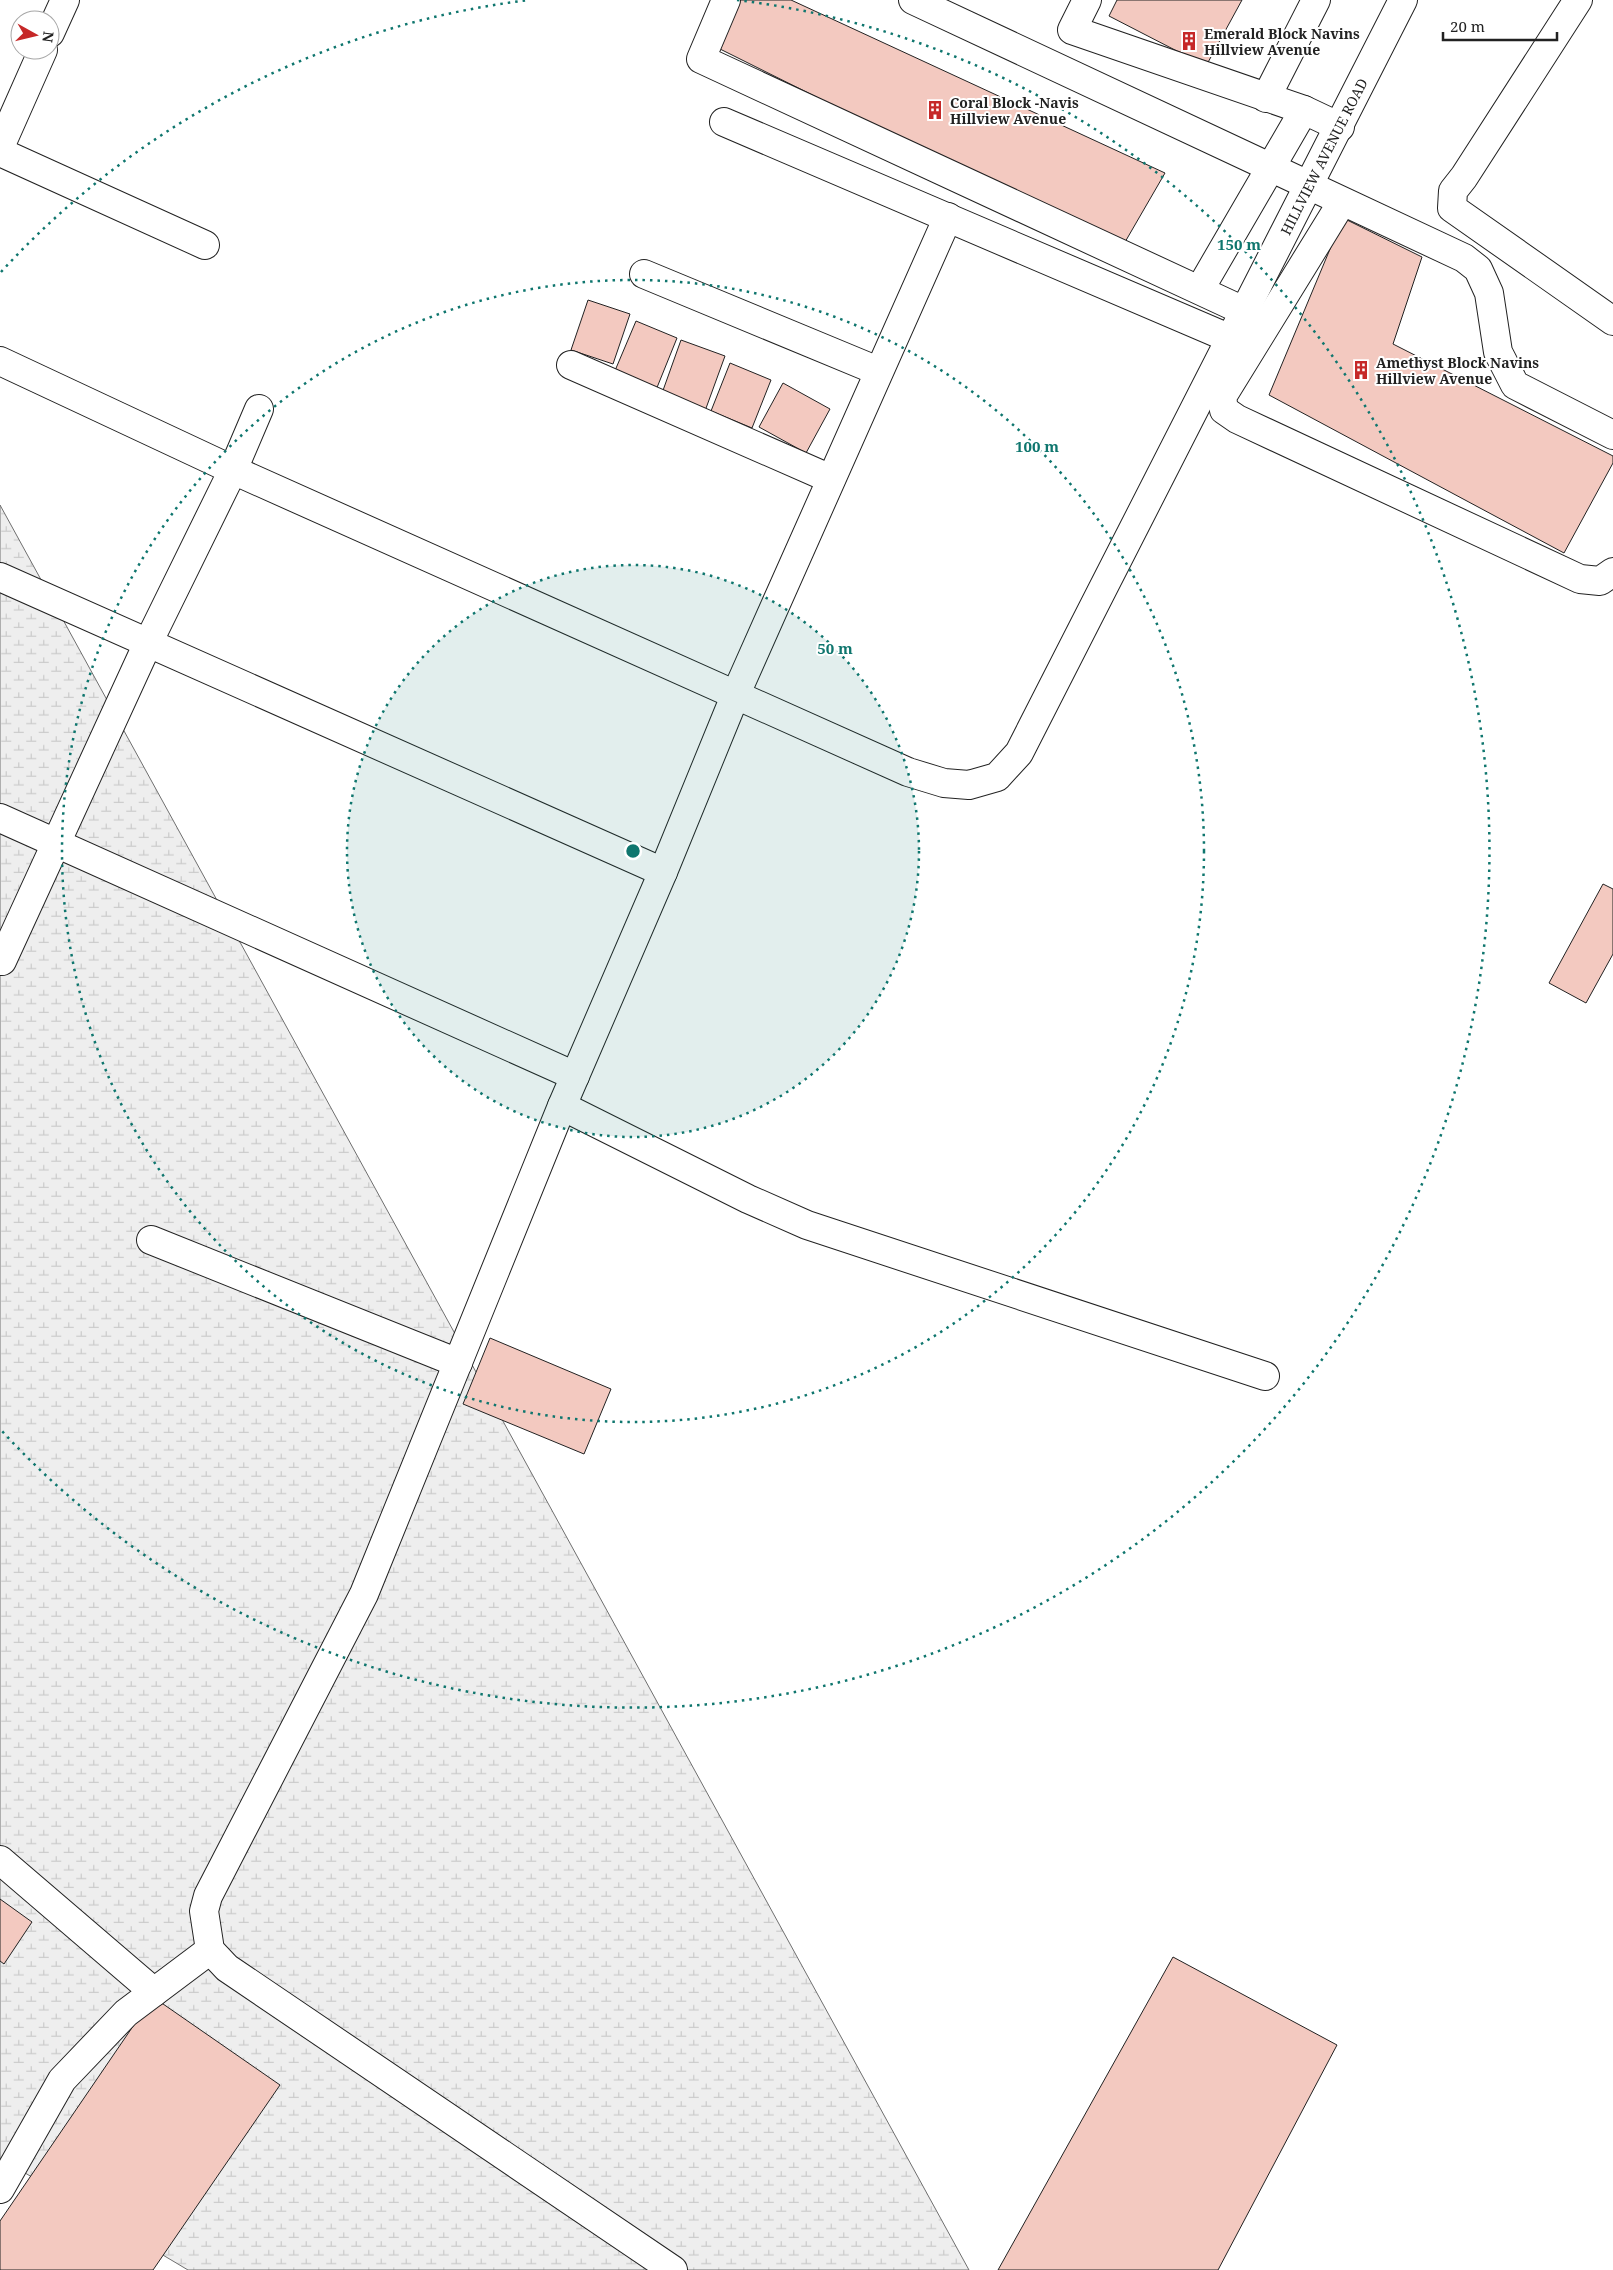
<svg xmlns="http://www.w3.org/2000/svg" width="1613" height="2270" font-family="'Noto Serif',serif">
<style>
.wetland{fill:url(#wetland-marsh);stroke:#6f6f6f}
.building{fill:#f3c9c0;stroke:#222}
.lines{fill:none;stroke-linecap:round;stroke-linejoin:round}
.minor-casing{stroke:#222;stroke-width:30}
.minor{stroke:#fff;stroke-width:28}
.ring{fill:none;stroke:#0f766e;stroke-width:2.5;stroke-dasharray:2.5 5}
.labels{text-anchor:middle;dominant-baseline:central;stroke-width:4;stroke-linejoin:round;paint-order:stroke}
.poi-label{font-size:14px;font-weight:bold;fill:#222;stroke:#fff;text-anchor:start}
.street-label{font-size:14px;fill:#222;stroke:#fff}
.centre{fill:#0f766e;stroke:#fff;stroke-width:2.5}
.ring-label{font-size:15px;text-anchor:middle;font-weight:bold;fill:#0f766e;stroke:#fff;stroke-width:4;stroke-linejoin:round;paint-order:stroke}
</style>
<defs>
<pattern id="wetland-marsh" width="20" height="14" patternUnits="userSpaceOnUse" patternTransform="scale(1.25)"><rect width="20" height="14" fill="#eee"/><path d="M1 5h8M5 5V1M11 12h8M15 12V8" fill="none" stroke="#ccc"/></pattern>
</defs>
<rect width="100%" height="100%" fill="#fff"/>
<path class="wetland" d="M0,505L969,2270H188L0,2158Z"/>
<g class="building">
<path d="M737,0H791L1165,173L1121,249L714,46Z"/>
<path d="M1117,0H1242L1206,66L1109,16Z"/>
<path d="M1343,218L1422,257L1393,344L1613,456V463L1564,553L1269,395Z"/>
<path d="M588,300L630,314L613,364L571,350Z"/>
<path d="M636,321L677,338L656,390L614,373Z"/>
<path d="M681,340L725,356L705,411L661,396Z"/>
<path d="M730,363L771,380L752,428L711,411Z"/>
<path d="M783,383L830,409L806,453L759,427Z"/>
<path d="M1603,884L1613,889V954L1586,1003L1549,983Z"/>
<path d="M490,1338L611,1389L584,1454L463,1404Z"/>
<path d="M0,1899L32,1922L4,1964L0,1961Z"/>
<path d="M1173,1957L1337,2045L1218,2270H998Z"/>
<path d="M153,1997L280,2085L153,2270H0V2221Z"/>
</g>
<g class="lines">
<g class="minor-casing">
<g id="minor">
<path d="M726,0L701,59L1244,311"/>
<path d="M913,0L1464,258L1478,269L1489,293L1498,352L1515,385L1613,435"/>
<path d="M1087,0L1072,30L1304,110L1340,127"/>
<path d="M1578,0L1464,177L1453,191L1452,208L1613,321"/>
<path d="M50,33L65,0"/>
<path d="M1266,98L1316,0"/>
<path d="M724,122L1231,339"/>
<path d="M0,147L43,50"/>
<path d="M0,152L205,245"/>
<path d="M1342,202L1222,397L1224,410L1237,419L1580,579L1600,581L1613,572"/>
<path d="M644,274L878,371"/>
<path d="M1200,289L1304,110"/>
<path id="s1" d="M0,361L233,470L908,772L944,783L969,785L997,777L1019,753L1403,0"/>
<path d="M571,365L831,479"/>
<path d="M0,577L663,872"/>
<path d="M0,818L575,1076"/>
<path d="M2,961L148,643L233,470L259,409"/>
<path d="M562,1106L748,1199L807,1225L1265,1376"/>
<path d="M151,1240L458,1363"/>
<path d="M0,1860L154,1992"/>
<path d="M0,2189L62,2080L126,2013L210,1950"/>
<path d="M673,2270L227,1968L210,1950L204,1911L208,1896L364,1594L562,1106L663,872L735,696L948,217"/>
</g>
</g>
<use href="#minor" class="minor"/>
</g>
<circle cx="633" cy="851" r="286" fill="#0f766e" fill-opacity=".12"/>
<g class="ring">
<circle cx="633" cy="851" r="286"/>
<circle cx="633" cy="851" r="571"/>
<path d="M1 272A857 857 0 0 1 529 0M737 0A857 857 0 1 1 1 1430"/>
</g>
<defs>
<g id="building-bare" transform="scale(1.5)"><path d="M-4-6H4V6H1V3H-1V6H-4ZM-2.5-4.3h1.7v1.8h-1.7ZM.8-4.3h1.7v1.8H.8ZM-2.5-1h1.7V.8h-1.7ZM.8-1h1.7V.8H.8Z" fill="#c62828" stroke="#fff" stroke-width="2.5" paint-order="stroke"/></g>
</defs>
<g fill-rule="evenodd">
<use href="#building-bare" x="1189" y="41"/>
<use href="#building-bare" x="935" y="110"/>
<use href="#building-bare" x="1361" y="370"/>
</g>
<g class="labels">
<g class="poi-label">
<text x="1204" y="33">Emerald Block Navins<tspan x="1204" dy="16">Hillview Avenue</tspan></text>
<text x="950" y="102">Coral Block -Navis<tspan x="950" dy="16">Hillview Avenue</tspan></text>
<text x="1376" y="362">Amethyst Block Navins<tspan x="1376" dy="16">Hillview Avenue</tspan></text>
</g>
<g class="street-label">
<text stroke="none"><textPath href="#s1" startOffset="1791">HILLVIEW AVENUE ROAD</textPath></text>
</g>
</g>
<circle cx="633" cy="851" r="8" class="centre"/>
<g class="ring-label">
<text x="1239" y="250">150 m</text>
<text x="1037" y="452">100 m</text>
<text x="835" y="654">50 m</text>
</g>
<g transform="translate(35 35) rotate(98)"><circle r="24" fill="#ffffff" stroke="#a7a7a7"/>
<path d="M0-4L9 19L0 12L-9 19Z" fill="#c62828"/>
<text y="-8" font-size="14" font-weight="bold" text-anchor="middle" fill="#222222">N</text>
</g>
<path d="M1443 32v8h114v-8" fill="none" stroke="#222222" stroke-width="2.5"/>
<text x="1450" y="32" font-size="15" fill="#222222" stroke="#ffffff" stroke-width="4" paint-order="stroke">20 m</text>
</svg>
